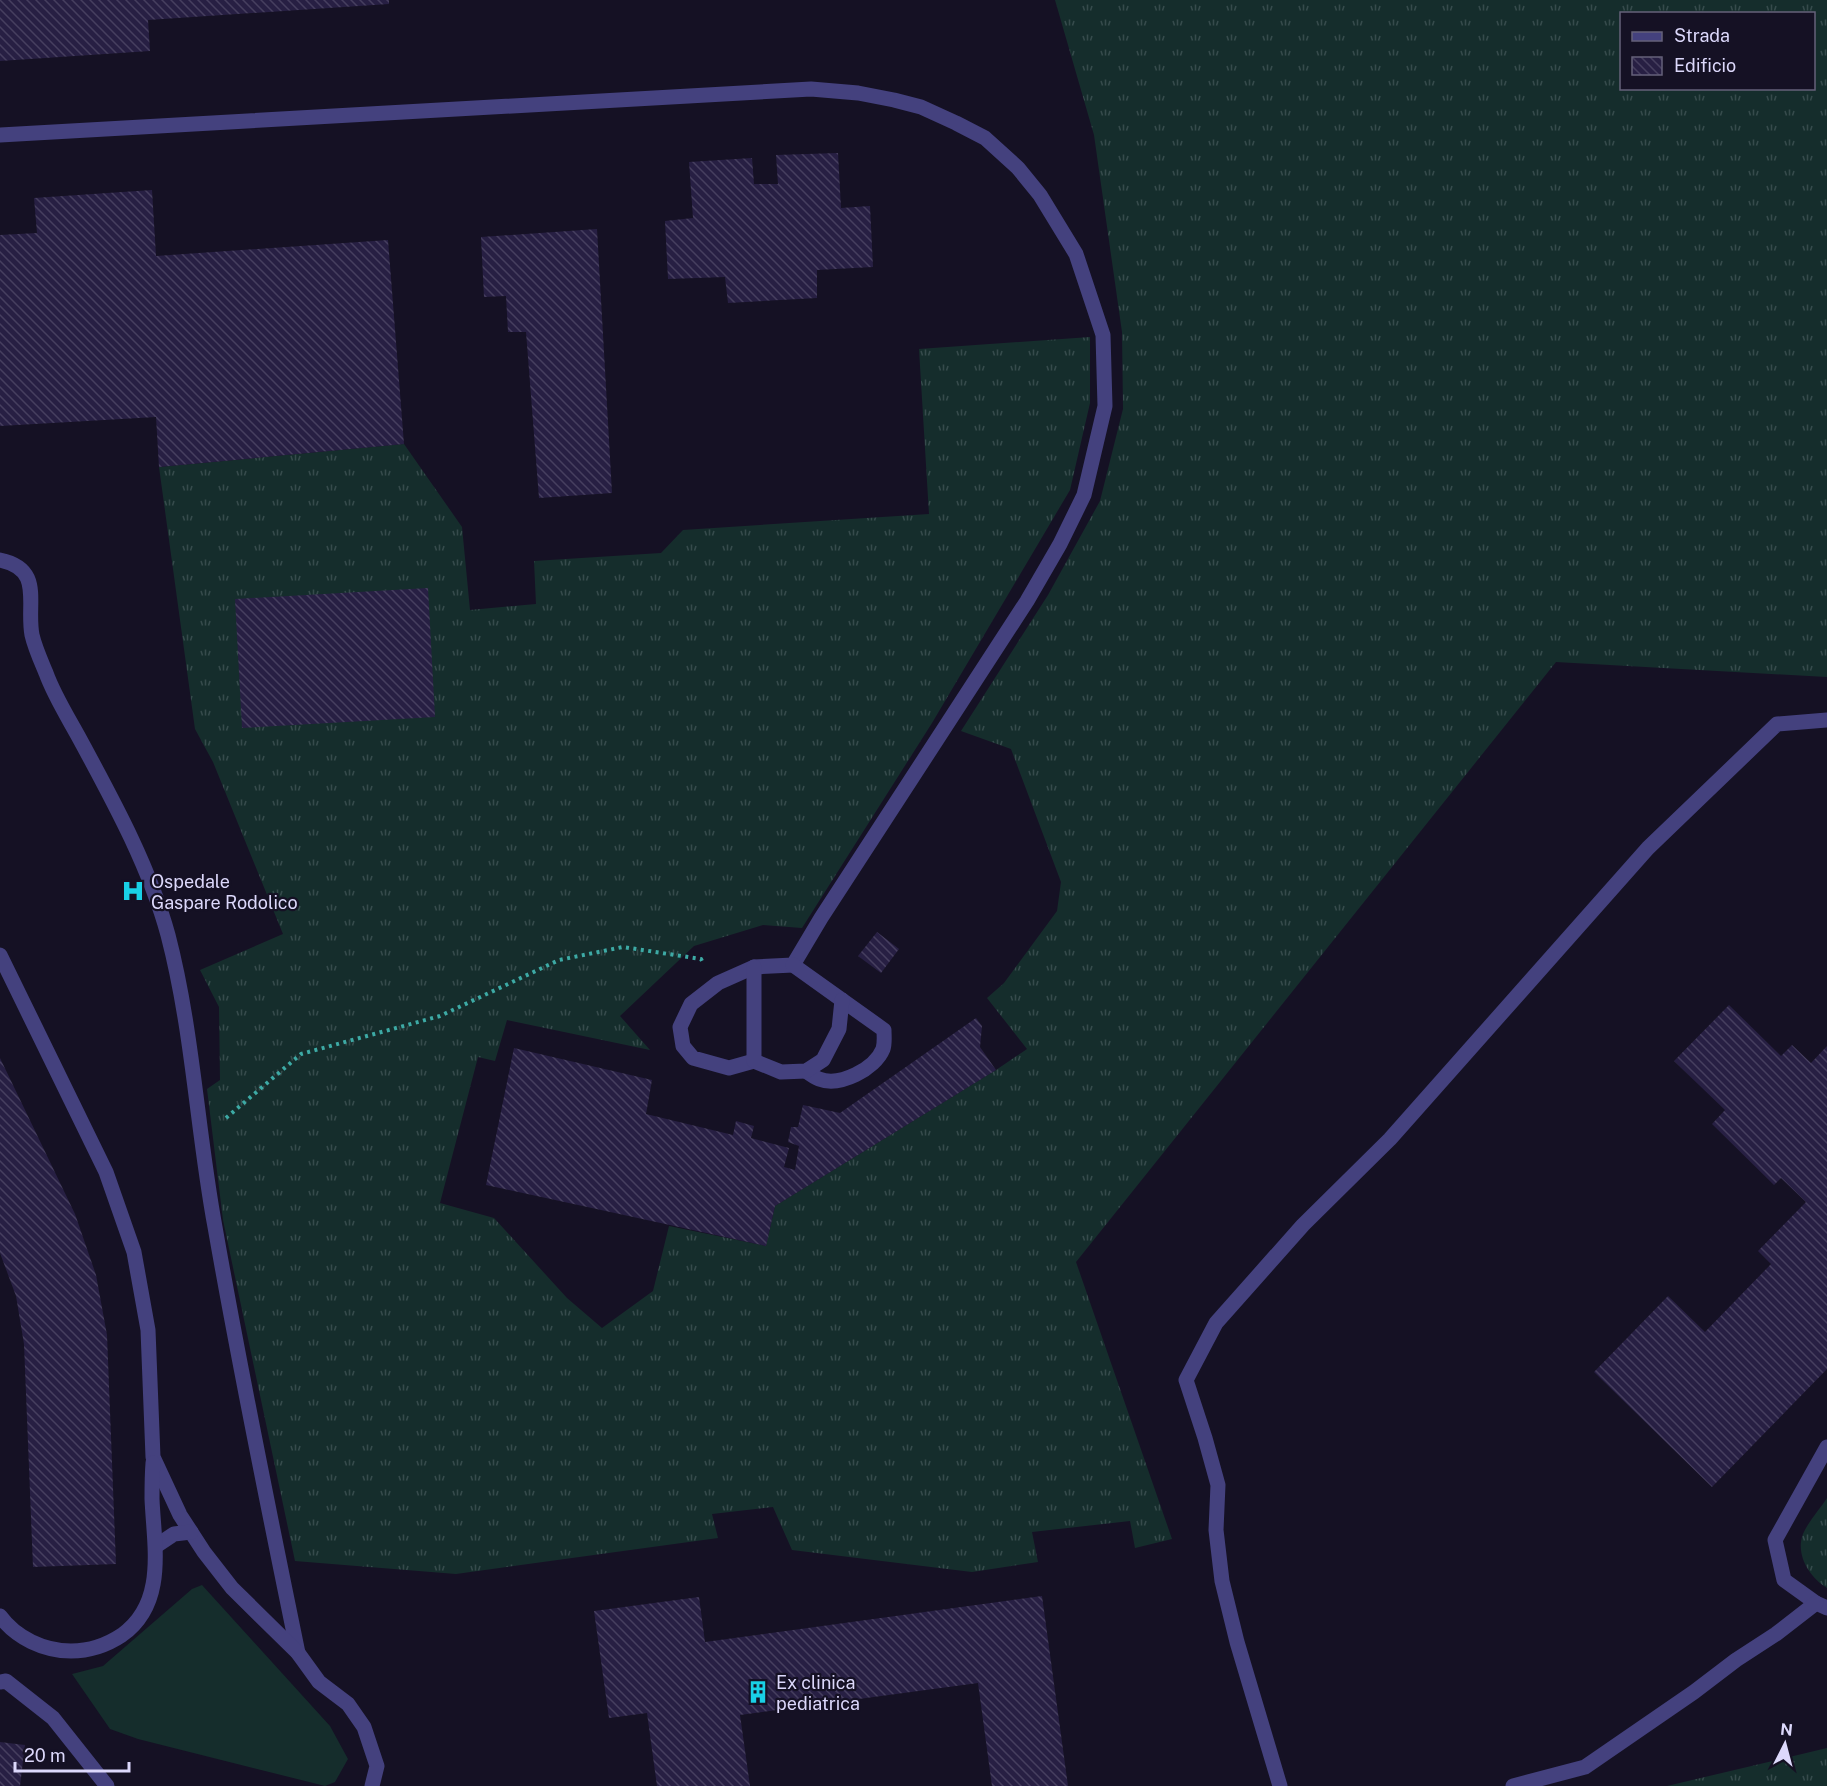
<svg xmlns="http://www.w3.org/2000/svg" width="1827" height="1786" font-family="'Public Sans',sans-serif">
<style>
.grass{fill:url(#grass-tufts);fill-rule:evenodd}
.garden{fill:#152d2c}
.building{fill:url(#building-back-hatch)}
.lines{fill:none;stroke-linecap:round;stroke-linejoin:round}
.path{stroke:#3daaa5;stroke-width:4;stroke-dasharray:3 4.5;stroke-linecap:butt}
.minor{stroke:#44417e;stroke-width:15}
.labels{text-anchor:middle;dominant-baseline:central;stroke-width:4.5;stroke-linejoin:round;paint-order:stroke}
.poi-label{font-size:18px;fill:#dcd8fb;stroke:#151124;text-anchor:start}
</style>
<defs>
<pattern id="grass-tufts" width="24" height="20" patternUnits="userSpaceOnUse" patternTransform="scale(1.5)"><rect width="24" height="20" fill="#152d2c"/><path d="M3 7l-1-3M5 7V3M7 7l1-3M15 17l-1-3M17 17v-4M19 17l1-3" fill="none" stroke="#364b4c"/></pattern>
<pattern id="building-back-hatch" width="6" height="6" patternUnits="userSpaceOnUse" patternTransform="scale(1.5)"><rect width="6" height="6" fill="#271f43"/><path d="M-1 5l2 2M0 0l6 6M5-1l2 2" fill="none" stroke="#463f5f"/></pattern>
</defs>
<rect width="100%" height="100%" fill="#151124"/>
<g class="grass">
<path d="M1055,0H1827V677L1556,662L1076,1262L1172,1539L1135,1548L1130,1521L1032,1532L1038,1562L972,1572L792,1550L773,1507L712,1514L718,1538L456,1574L295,1561L223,1220L207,1089L220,1080L219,1007L200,970L283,934L213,762L195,729L159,467L404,444L462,527L470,610L536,604L534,561L661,553L683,530L929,514L919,349L1090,337V403L1070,490L932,723L802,928L763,925L694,946L620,1016L650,1050L507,1020L495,1061L478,1057L440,1203L494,1218L567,1298L602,1328L653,1291L669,1226L766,1246L775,1206L996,1070L1027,1049L987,998L1004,983L1057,911L1061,882L1011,749L961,731L1048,595L1100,501L1123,409L1122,332L1094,135ZM1622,14H1814V88H1622Z"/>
<path d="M1827,1498V1588C1810,1578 1795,1555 1803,1534C1808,1522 1820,1509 1827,1498Z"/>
<path d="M1827,1748V1786H1667Z"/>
</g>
<path class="garden" d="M202,1585L330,1726L348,1759L335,1782L325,1786L138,1739L110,1729L72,1674L103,1666L192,1589Z"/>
<g class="building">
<path d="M0,0H389V4L148,20L150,51L0,61Z"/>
<path d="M838,153L841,208L870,206L873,267L817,270V298L728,303L725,277L668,279L665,221L693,218L689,162L752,158L754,184H778L776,155Z"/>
<path d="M152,190L156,256L388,240L404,444L159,467L156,417L0,426V235L37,233L34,198Z"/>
<path d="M597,229L612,493L539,498L526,332H508L506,296L484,297L481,237Z"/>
<path d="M428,588L435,717L242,728L235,599Z"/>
<path d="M877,932L899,949L881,973L858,956Z"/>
<path d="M1729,1005L1781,1056L1792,1045L1811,1063L1827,1046V1369L1712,1487L1594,1372L1668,1296L1705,1332L1771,1264L1758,1251L1806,1202L1781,1178L1774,1185L1712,1124L1725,1110L1674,1061Z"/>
<path d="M976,1018L982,1026L980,1047L996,1070L775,1206L766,1246L486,1185L514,1048L652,1080L646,1114L733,1135L736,1121L754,1126L751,1138L789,1148L784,1167L795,1170L799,1146L788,1142L791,1127H798L803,1105L840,1113Z"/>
<path d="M0,1058L75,1214L96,1275L107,1335L116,1564L33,1567L24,1344L16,1296L0,1253Z"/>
<path d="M1042,1596L1068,1786H992L978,1683L740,1715L750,1786H657L647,1713L609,1718L594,1611L699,1597L705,1642Z"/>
<path d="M0,1742L25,1745L20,1786H0Z"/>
</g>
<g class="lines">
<path class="path" d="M226,1118L301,1054L440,1016L559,960L623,947L701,959L702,961"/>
<g class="minor">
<path d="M0,135L811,89L858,93L894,100L921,107L956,123L985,138L1018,168L1040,195L1076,254L1103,335L1105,406L1084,495L1060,544L1027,601L821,918L793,965L754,967L718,983L691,1004L680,1027L683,1046L693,1058L729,1068L754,1061"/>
<path d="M0,560C44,569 26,603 32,635C35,648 41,661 46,673C55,698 71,722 83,745C116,806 150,869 168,935C193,1031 197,1130 215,1227C240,1370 269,1512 298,1653"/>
<path d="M0,955L106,1172L134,1252L148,1330L153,1457L180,1515L204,1552L232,1588L298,1653L319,1682L348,1704L364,1727L377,1766L372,1786"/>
<path d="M793,965L884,1030C884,1036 885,1043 883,1049C875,1069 840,1087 819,1079C814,1077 810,1074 806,1071"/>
<path d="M754,967V1061L781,1072L806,1071L823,1060L839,1029L842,1000"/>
<path d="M1827,1447L1775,1540L1784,1580L1816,1603L1827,1608"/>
<path d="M156,1546L174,1534L191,1532"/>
<path d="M0,1616C16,1638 44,1651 71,1651C89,1651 107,1645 122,1635C167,1603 154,1546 152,1499C152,1487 152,1475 153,1463"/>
<path d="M0,1682L6,1681L53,1718L107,1786"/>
<path d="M1280,1786L1237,1642L1222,1581L1216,1530L1218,1485L1205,1438L1186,1380L1216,1323L1303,1225L1390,1139L1648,848L1777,724L1827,720"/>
<path d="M1513,1786L1585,1767L1694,1692L1736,1660L1776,1634L1816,1603"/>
</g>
</g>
<defs>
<g id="hospital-bare" transform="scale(1.8)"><path d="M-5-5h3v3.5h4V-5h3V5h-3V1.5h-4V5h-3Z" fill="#19d0e6" stroke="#151124" stroke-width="2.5" paint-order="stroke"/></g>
<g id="building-bare" transform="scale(1.8)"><path d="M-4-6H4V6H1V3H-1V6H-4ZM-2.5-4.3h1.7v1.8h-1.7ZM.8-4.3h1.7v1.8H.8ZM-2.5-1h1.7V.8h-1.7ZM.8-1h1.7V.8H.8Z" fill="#19d0e6" stroke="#151124" stroke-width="2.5" paint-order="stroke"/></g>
</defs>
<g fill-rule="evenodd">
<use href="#hospital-bare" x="133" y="891"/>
<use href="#building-bare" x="758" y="1692"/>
</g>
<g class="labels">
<g class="poi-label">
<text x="151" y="881">Ospedale<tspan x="151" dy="21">Gaspare Rodolico</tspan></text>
<text x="776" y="1682">Ex clinica<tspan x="776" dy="21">pediatrica</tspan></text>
</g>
</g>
<rect x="1620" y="12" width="195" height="78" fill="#151124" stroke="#65617a" stroke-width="1.5"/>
<rect x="1632" y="32" width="30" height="9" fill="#44417e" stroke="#65617a" stroke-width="1.5"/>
<text x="1674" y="42" font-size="18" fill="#dcd8fb">Strada</text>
<rect x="1632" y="57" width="30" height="18" fill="url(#building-back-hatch)" stroke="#65617a" stroke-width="1.5"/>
<text x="1674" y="72" font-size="18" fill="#dcd8fb">Edificio</text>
<g transform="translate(1785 1744) rotate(6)" stroke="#151124" stroke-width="4.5" paint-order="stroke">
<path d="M0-4.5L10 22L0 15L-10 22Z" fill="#dcd8fb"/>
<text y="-9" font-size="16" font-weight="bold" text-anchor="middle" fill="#dcd8fb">N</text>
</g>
<path d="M15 1762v9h114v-9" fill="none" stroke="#dcd8fb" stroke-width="3"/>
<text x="24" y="1762" font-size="18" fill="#dcd8fb" stroke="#151124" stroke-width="4.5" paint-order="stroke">20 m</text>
</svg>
